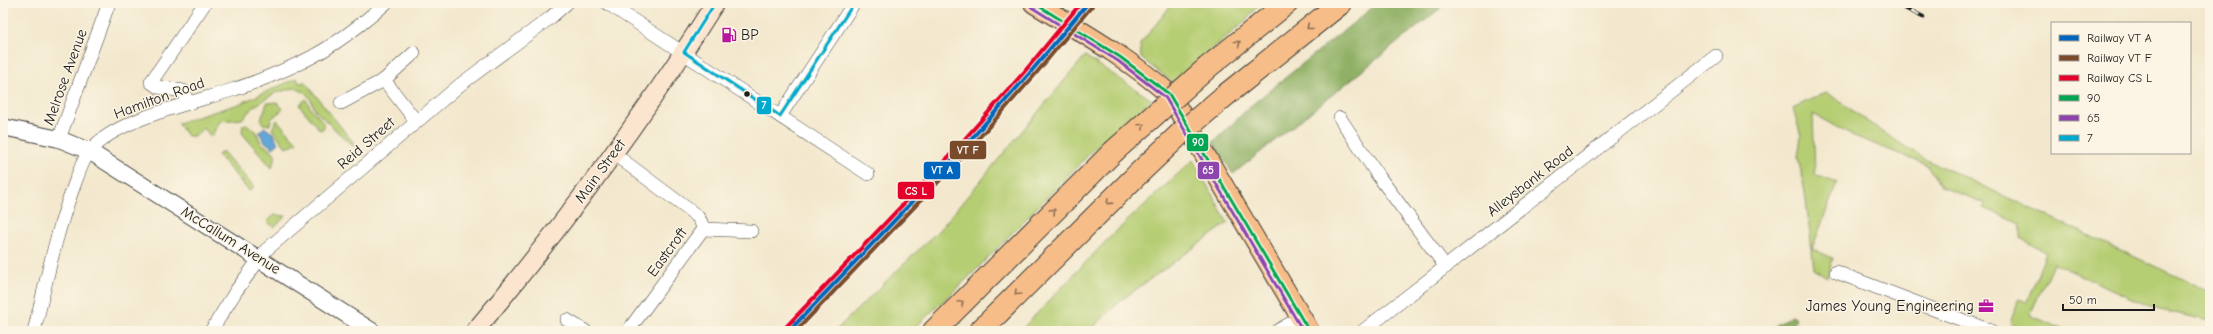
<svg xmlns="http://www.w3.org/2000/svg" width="2213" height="334" font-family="'Comic Neue',sans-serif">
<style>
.green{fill:#b6ce73;stroke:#697548}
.forest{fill:#90b165;stroke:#566640}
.water{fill:#63a7d8;stroke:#40627a}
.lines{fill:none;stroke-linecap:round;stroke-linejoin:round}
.minor-casing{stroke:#3c3b37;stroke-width:14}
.tertiary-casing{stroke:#3c3b37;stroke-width:18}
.secondary-casing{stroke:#3c3b37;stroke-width:20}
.primary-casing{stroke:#3c3b37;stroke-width:22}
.motorway-casing{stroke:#3c3b37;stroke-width:24}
.minor{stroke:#fff;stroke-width:13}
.tertiary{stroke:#fff;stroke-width:16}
.secondary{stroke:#fce5cf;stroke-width:18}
.primary{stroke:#f7bd88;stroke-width:20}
.motorway{stroke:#f7bd88;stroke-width:22}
.rail-casing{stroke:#1c1c1c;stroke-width:4.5}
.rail{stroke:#fcf5e5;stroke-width:3;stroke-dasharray:9;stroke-linecap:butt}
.motorway-bridge-casing{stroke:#3c3b37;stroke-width:24;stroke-linecap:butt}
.motorway-bridge{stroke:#f7bd88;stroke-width:22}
.bus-1-casing{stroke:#fcf5e5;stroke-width:6}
.bus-2-casing{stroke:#fcf5e5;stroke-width:6}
.bus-3-casing{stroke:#fcf5e5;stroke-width:6}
.bus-1{stroke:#00a651;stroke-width:3}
.bus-2{stroke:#8e44ad;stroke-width:3}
.bus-3{stroke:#00a9ce;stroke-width:3}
.rail-1-casing{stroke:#fcf5e5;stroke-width:7}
.rail-2-casing{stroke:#fcf5e5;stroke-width:7}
.rail-3-casing{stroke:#fcf5e5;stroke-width:7}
.rail-1{stroke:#0065bd;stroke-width:4}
.rail-2{stroke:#7a4b2a;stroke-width:4}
.rail-3{stroke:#e4002b;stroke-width:4}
.oneway{stroke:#8a6c52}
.bus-dot{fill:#1c1c1c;stroke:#fcf5e5;stroke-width:1.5}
.labels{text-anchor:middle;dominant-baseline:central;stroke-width:3;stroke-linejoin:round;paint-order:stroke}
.poi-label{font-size:15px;fill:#1c1c1c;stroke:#fcf5e5;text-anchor:start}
.street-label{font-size:15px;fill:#1c1c1c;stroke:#fcf5e5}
.line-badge{stroke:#fcf5e5;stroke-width:1.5}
.badge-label{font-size:11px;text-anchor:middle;font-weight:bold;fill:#fff}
</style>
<rect width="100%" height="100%" fill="#fcf5e5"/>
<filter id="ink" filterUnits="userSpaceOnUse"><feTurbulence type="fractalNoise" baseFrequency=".025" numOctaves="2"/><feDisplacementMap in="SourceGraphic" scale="8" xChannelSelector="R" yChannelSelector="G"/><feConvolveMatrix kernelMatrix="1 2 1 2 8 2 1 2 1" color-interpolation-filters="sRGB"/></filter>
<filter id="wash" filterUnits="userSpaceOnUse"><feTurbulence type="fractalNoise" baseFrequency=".012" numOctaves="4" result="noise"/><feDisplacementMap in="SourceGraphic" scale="16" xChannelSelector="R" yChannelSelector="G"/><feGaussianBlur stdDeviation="0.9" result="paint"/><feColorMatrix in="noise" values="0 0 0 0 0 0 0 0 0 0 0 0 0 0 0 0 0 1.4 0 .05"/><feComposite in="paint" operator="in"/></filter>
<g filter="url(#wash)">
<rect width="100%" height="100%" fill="#f3e8cd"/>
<g class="green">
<path d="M1173,3H1260L1245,21L1173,83L1141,58L1140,44Z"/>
<path d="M1085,56L1152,100L1095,148L970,276L911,331H835L940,229Z"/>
<path d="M297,78L299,83L305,82L360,151L344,138L315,110L310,98L304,92L295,88L275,93L253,107L242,119L220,121L211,137L204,128L194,136H187L178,123L239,104Z"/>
<path d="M1826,92L1892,138L1925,159L2210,292V321L2156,309L2053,263L2030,315L2066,331C2047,331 2026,334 2010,323L2019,299L2027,302L2046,253L2020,238L2021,224L1983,208L1985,203L1941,187L1927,165L1849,134L1813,114L1815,175L1837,183L1812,249L1833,258L1827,277L1814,269L1805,192L1798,157L1801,136L1793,108Z"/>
<path d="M306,99L310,107L323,122L324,128L320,130L299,105Z"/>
<path d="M277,102L283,109L271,119L270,125L263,124L261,120L267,103Z"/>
<path d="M277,120L297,143L286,147L272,129Z"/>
<path d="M246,124L256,131L261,143L273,151L276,156L272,168L242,133L243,125Z"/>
<path d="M222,151L254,187L249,191L218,155Z"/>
<path d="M1193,160L1228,223L1124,298L1089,331H1020L1108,239Z"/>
<path d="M274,215L286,216L274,227L267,222Z"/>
</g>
<g class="forest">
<path d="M1378,3H1447L1233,174L1213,142L1254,103Z"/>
<path d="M1791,316L1796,319L1790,331H1767Z"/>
</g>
<path class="water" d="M264,127L274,134L278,144L273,148L264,141L259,132Z"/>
</g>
<g filter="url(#ink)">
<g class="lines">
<g class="minor-casing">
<g id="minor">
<path d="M607,3L868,174"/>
<path d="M384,80L416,121"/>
<path d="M188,103L183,91L158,87L151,82L205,3"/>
<path d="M341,103L384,80L414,53"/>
<path d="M780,116L854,3"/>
<path d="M1340,118L1377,174L1446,267"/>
<path d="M59,139L109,3"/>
<path d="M613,153L697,216L701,222L703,229L628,331"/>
<path d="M703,229L751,231"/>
<path d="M1836,272L1991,331"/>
<path d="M567,320L585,331"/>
<path d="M34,331C46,284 55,236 72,191C77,178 81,163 89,152C113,119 197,102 235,89C254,83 273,75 291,67C327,52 358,28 386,3"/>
<path d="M211,331L236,291L266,250L461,84L550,18L567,3"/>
<path d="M1277,331L1301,317"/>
<path d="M1363,331L1716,56"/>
</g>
</g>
<g class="tertiary-casing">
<path id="tertiary" d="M3,127L59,139L89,151L372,331"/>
</g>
<g class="secondary-casing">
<path id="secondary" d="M475,331C562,227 643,118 715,3"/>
</g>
<g class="primary-casing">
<path id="primary" d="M1034,3C1080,31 1128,58 1169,94L1309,331"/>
</g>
<g class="motorway-casing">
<g id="motorway">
<path d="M1208,67L1287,3"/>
<path d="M1227,94L1341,3"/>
<path d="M934,331L1113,152"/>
<path d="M980,331L1137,175"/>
</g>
</g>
<use href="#minor" class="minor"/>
<use href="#tertiary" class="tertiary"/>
<use href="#secondary" class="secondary"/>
<use href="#primary" class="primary"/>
<use href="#motorway" class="motorway"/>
<g class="rail-casing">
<path id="rail" d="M1895,3L1923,17"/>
</g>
<use href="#rail" class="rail"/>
<g class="motorway-bridge-casing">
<g id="motorway-bridge">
<path d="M1113,152L1208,67"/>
<path d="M1137,175L1181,133L1227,94"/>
</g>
</g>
<use href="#motorway-bridge" class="motorway-bridge"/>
<g class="bus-1-casing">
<path id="bus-1" d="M1034,3L1120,57L1169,94L1309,331"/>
</g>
<g class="bus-2-casing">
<path id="bus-2" d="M1031,7L1118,61L1165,97L1303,331"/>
</g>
<g class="bus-3-casing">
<path id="bus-3" d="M715,3L684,52L780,116L854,3"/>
</g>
<use href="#bus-1" class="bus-1"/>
<use href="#bus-2" class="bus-2"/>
<use href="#bus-3" class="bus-3"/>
<g class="rail-1-casing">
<path id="rail-1" d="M789,331L958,154L1029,74L1088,3"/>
</g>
<g class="rail-2-casing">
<path id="rail-2" d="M796,331L962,157L1033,77L1092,6"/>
</g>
<g class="rail-3-casing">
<path id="rail-3" d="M785,328L954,151L1025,71L1081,3"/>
</g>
<use href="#rail-1" class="rail-1"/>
<use href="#rail-2" class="rail-2"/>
<use href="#rail-3" class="rail-3"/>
</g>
<defs><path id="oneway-chevron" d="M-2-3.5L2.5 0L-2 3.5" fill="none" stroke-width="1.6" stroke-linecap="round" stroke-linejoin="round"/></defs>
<g class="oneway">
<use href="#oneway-chevron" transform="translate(1309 27) rotate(141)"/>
<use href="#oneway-chevron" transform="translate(1238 43) rotate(-39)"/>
<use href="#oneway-chevron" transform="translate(1142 126) rotate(-43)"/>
<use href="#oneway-chevron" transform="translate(1109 202) rotate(136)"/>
<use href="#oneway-chevron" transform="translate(1053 211) rotate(-45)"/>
<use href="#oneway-chevron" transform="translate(1017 293) rotate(135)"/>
<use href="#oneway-chevron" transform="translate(961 303) rotate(-45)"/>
</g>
</g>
<defs>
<g id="fuel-bare" transform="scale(1.2)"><path d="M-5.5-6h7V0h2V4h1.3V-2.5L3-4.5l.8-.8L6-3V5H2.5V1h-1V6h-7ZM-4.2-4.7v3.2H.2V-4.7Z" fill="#b5179e" stroke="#fcf5e5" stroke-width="2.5" paint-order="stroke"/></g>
<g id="office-bare" transform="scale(1.2)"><path d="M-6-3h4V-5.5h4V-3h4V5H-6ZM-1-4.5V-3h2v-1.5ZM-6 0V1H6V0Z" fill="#b5179e" stroke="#fcf5e5" stroke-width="2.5" paint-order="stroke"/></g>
</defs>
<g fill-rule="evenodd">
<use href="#fuel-bare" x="729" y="35"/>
<use href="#office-bare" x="1986" y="306"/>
</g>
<circle class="bus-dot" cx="747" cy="94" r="3.5"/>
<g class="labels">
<g class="poi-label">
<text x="741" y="35">BP</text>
<text x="1974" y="306" text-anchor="end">James Young Engineering</text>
</g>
<g class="street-label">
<text transform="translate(65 77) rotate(-70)">Melrose Avenue</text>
<text transform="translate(159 98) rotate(-20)">Hamilton Road</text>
<text transform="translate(366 143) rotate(-41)">Reid Street</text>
<text transform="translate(600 171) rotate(-54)">Main Street</text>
<text transform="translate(1530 181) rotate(-38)">Alleysbank Road</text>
<text transform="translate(231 240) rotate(32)">McCallum Avenue</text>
<text transform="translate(667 252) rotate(-54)">Eastcroft</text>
</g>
</g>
<g class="line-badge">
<rect x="756" y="96" width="16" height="19" rx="4" fill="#00a9ce"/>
<rect x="1186" y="133" width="23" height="19" rx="4" fill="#00a651"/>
<rect x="949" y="140" width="38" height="20" rx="4" fill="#7a4b2a"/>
<rect x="1197" y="161" width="23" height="19" rx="4" fill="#8e44ad"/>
<rect x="923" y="161" width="38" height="19" rx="4" fill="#0065bd"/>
<rect x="897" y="181" width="38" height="19" rx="4" fill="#e4002b"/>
</g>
<g class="badge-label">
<text x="764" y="109">7</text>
<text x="1198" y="146">90</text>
<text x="968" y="154">VT F</text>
<text x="1208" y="174">65</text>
<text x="942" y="174">VT A</text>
<text x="916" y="195">CS L</text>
</g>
<rect width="2213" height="334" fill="none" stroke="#fcf5e5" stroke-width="16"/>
<rect x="2051" y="22" width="140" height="132" fill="#fcf5e5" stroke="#a29e95"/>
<rect x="2059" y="35" width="20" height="6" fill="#0065bd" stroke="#a29e95"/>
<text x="2087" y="42" font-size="12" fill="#1c1c1c">Railway VT A</text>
<rect x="2059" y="55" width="20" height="6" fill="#7a4b2a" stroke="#a29e95"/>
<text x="2087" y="62" font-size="12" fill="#1c1c1c">Railway VT F</text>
<rect x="2059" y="75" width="20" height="6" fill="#e4002b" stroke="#a29e95"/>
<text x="2087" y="82" font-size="12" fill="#1c1c1c">Railway CS L</text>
<rect x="2059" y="95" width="20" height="6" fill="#00a651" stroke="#a29e95"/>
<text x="2087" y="102" font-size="12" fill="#1c1c1c">90</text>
<rect x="2059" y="115" width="20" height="6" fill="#8e44ad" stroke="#a29e95"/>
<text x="2087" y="122" font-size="12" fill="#1c1c1c">65</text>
<rect x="2059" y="135" width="20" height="6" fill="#00a9ce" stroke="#a29e95"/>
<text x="2087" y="142" font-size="12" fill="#1c1c1c">7</text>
<path d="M2063 304v6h91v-6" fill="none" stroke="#1c1c1c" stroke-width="2"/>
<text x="2069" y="304" font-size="12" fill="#1c1c1c" stroke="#fcf5e5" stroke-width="3" paint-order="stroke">50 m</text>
</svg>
